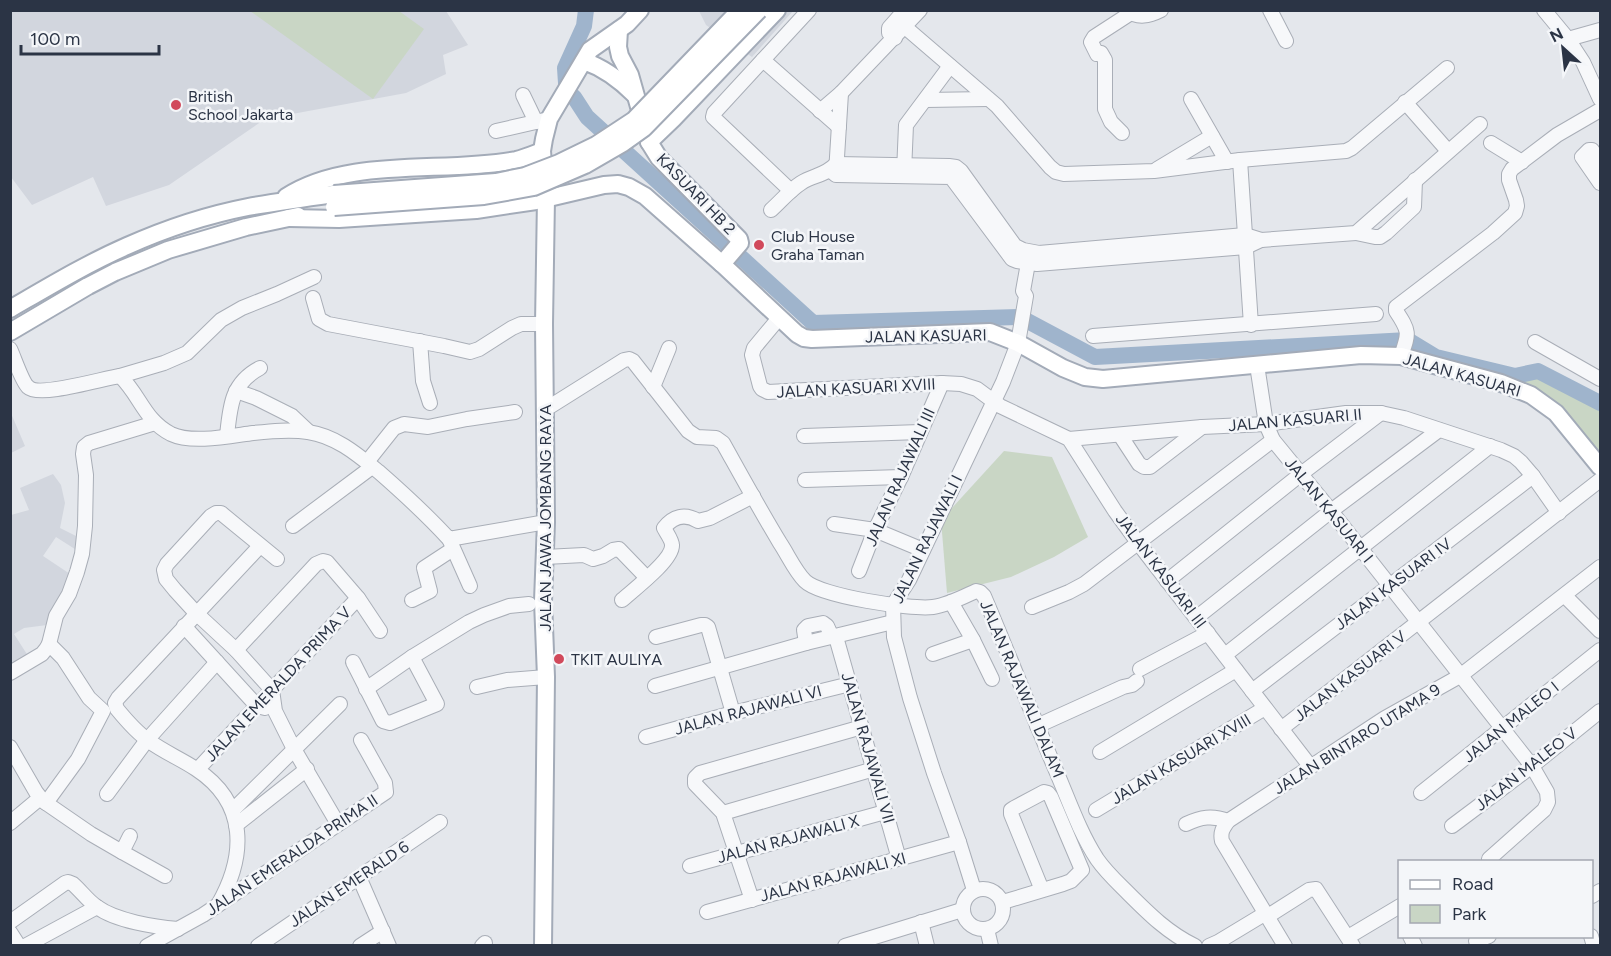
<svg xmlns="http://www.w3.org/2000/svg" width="1611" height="956" font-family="Figtree,sans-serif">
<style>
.built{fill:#d2d6de}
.green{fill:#c9d6c5}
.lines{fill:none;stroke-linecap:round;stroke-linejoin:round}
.river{stroke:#9fb4cc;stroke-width:16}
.minor-casing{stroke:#a9aeb7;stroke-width:16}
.major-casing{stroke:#a3abb8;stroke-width:20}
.minor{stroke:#f7f8fa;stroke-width:14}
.major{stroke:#fff;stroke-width:16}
.major-bridge-casing{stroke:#a3abb8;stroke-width:20;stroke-linecap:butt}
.major-bridge{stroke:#fff;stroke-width:16}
.poi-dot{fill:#d1495b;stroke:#f4f6f9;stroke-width:2}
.labels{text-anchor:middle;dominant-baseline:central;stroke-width:5;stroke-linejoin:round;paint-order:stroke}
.poi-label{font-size:16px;fill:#2b3445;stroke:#f4f6f9;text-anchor:start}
.street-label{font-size:16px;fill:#2b3445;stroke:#f4f6f9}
</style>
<rect width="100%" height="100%" fill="#e4e7ec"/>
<g class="built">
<path d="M11,11H446L468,45L443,55L446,74L406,93L265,119L169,185L106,206L93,177L32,205L11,177Z"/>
<path d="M699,11H793L752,57L706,25Z"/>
<path d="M10,411L25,446L11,453H10Z"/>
<path d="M53,474L61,485L65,503L60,528L80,538L78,551L56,537L43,556L70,574L47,625L24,628L14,634L30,659L11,669V515L29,510L20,488Z"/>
</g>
<g class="green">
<path d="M250,11H399L424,29L373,99Z"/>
<path d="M1487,369L1524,378L1545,373L1600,401V458L1569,419L1481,371Z"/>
<path d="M1004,451L1052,457L1088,537L1054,557L1011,577L947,593L941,520Z"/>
</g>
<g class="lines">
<g class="river">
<path d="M566,83L565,68L584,26L586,10"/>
<path d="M574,97L587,117L813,323L1020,317L1095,357L1408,340L1436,357L1515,376L1538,371L1600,403"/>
</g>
<g class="minor-casing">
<g id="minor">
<path d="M1127,10C1138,19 1149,16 1161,10"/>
<path d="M1270,10L1286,41"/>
<path d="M1544,10L1568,39L1583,62L1600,99"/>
<path d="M905,27L997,106L1050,167L1056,172L1064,174L1154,171L1240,160L1346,151L1352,148L1447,68"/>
<path d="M895,38L889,33V28L905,10"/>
<path d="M1568,39L1600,30"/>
<path d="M763,60L839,127"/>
<path d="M523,95L536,122"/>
<path d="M1191,99L1227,162"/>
<path d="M926,100L988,99"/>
<path d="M1405,102L1448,151"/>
<path d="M820,111L841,93L920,10"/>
<path d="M496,131L549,119"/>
<path d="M1122,133L1111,122L1105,109V60L1101,53L1097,54L1091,42L1094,37L1131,13"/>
<path d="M1491,143L1522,162"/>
<path d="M1240,160L1251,325"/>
<path d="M1600,162L1592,150H1589L1582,157L1600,183"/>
<path d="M1157,169L1212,136"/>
<path d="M830,170L836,175L951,177L1012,259L1017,261L1037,264L1246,247L1261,240L1356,233L1480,124"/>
<path d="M904,172L906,125L950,66"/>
<path d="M836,173L841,93"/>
<path d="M791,191L713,117L714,113L809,10"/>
<path d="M771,210C781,201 790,190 801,183C813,175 825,176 836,164L949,166L956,167L961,171L1015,246L1023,250L1039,253L1245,235L1261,240"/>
<path d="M1356,233L1375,237H1380L1386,233L1414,207L1415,180"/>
<path d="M313,298L319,319L328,324L444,346L470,352L479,349L512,328L521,324H544"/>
<path d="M779,318L754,348L752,355L760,386L762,389L768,392L942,383L961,384L977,389L1000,406L1069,439L1115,511L1139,544L1310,766"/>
<path d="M1093,336L1376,314"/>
<path d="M420,341L423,381L430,403"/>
<path d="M1535,342L1600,379"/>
<path d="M10,349C14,357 22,382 28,387C39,398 104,378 120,376C140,395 144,420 171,434C192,444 230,436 253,433C271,431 290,429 308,432C336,436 358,455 379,472C403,493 427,515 449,539L546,522"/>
<path d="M1401,356C1409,333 1410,332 1396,311V307L1493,233L1515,213L1517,206L1516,200L1509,180V174L1512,169L1557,135L1600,110"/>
<path d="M1257,365L1266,424L1273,440L1331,511L1532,766L1547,792L1548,802L1544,810L1489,859"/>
<path d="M120,376L164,363L187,353L221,320L242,308L277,294L314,277"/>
<path d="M653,387L669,348"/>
<path d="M236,391L256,398L292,416L309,432"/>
<path d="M546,409L624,360L629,359L633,361L688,431L697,437L716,438L723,443C742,477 760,510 780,543C788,555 795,571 805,581C820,596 911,610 933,607C948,605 963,597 976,591L980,592L984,596C1009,655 1032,714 1057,773C1069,801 1080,833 1097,859C1106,872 1117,882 1128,893C1149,914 1168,933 1195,946"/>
<path d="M1120,435L1139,464L1144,467H1150L1202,427"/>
<path d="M227,436C230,407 231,383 260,368"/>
<path d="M804,436L920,432"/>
<path d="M1069,439L1202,427L1266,424L1346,413H1381L1404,418L1501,450L1514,456L1521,462L1533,476L1559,513"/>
<path d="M367,462L394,428L404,424L428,427L467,419L515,412"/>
<path d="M805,480L901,477"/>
<path d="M834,524L875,530L923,550"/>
<path d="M293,526L372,467"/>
<path d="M450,541L470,586"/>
<path d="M545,557L584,555L593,559L603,556L613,550L619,549L647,578"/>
<path d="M277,559L221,513H216L211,516L167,564L164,570L166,579L175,590L196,613L236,650L272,690L275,711L294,749L338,824"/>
<path d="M859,571L875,530L901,477L942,383"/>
<path d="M1167,581L1301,474L1381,413"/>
<path d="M1565,596L1600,631"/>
<path d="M412,600L430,591L424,568L453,549"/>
<path d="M622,600C633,590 673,560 672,545C672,540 666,532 664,528C673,516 685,513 698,521L710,518L753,496"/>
<path d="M951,602L973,640L992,679"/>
<path d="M1032,607L1069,592L1084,584L1273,440"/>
<path d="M1196,618L1331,511L1439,430"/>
<path d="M184,626L257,706L265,708"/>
<path d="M656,637L701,625H705L708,627L733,713"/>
<path d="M836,637L899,859"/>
<path d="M806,643L804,630L808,626L823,623L827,626L832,637"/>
<path d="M236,650L316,564L323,561L327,562L358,598L380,631"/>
<path d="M933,654L973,640"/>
<path d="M1225,655L1490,446"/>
<path d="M353,662L383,721L390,723L437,704L412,657"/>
<path d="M1140,669L1208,633"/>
<path d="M10,673L42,654L46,649L49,644L56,616L69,594L77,572L82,554L85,526L86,475L83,454L84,447L89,443L155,423"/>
<path d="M655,686L806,643L893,622"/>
<path d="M477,687L507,680L546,677"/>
<path d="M366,689L412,657L469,622L484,615L509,606L529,604"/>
<path d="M1252,691L1533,476"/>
<path d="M1037,726L1123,687L1132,685L1137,681"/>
<path d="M1281,729L1600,480"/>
<path d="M646,737L733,713L850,684"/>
<path d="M10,747L36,792L43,801L91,834L122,852"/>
<path d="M1100,752L1236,670"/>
<path d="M198,769L358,598"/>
<path d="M1421,793L1600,650"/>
<path d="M107,794L147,740L217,662"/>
<path d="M46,803L78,759L103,711L89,698L63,658L49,644"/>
<path d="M233,810L340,704"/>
<path d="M1096,810L1265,708"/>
<path d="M723,813L874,769"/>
<path d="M10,823L40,798"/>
<path d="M1186,824C1201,817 1212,815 1228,821"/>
<path d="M236,825L307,769"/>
<path d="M1452,826L1532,766L1600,711"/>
<path d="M130,836L122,852L165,876"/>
<path d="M690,866L885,812"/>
<path d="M359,877L389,946"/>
<circle cx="983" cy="909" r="20"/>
<path d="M974,890L959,842L934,773L910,698L894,637L893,605L909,580L1003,382L1018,343L1026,296L1023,291L1030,252"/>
<path d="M1592,896L1600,891"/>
<path d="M752,900L723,813L695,784V778L700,773L862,727"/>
<path d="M1003,902L1063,884L1071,881L1082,870L1051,797L1048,793L1044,792L1014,808L1011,810V814L1042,890"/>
<path d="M218,905C246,856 248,803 196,769C181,759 164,752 149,741C136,732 126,720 117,709L115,703L118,698L260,546"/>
<path d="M707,912L959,842"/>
<path d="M1268,916L1309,890L1316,889L1353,946"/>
<path d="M10,922L65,883L68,882L73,884C81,891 88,901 97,907C116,921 155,927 178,929"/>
<path d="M921,922L927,946"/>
<path d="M987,929L991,946"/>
<path d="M10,932L19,946"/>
<path d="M1410,936L1415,946"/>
<path d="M1591,936L1594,946"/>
<path d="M1348,937L1400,906"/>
<path d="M1476,941L1489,936"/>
<path d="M25,946L97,907"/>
<path d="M147,946L203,915L386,792L385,783L361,740"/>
<path d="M258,946L440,822"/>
<path d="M360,946L383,931"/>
<path d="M482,946L485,943"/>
<path d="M845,946L962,910"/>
<path d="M1209,946L1218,942L1266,913"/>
<path d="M1285,946L1222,841C1220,832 1223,828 1228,821L1385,718L1460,676L1600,567"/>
</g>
</g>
<g class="major-casing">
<g id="major">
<path d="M619,30L618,47L620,56L630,75L649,142L659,158L739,239L740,243L722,264"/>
<path d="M584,61C604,68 620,80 635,95"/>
<path d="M649,142L673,119L777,10"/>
<path d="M286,197C349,156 444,174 516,160C525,158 534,154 542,151"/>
<path d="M289,218L339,219L476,210L536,201L604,185L618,184L629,187L645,196L722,264L797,334L804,338L812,339L990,332L1018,343L1063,368L1085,377L1103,379L1361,355L1401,356L1501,383L1531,395L1556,413L1600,467"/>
<path d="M10,309C48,287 86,264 127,246C165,229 207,215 248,207C277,202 305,198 334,194"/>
<path d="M10,332L88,286L115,272L168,250L246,227L298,216"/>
<path d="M543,946L546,677L543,601L546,522L544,324L546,198L542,151L544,139L549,119L590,50L627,24L640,10"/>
</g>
</g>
<use href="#minor" class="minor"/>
<use href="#major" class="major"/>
<g class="major-bridge-casing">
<g id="major-bridge">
<path d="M334,194L496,182L525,176L559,163L596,145L634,120L740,10"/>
<path d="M334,207L484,196L534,187L585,165L623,143L644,128L759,10"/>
</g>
</g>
<use href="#major-bridge" class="major-bridge"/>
</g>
<g class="poi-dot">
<circle cx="176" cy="105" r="6"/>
<circle cx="759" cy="245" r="6"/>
<circle cx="559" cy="659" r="6"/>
</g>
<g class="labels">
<g class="poi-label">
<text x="188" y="96">British<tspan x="188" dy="18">School Jakarta</tspan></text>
<text x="771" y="236">Club House<tspan x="771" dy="18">Graha Taman</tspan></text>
<text x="571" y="659">TKIT AULIYA</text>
</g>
<g class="street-label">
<text transform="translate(696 194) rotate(46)">KASUARI HB 2</text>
<text transform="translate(926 336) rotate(-1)">JALAN KASUARI</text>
<text transform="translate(1462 375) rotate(16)">JALAN KASUARI</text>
<text transform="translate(856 388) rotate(-3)">JALAN KASUARI XVIII</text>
<text transform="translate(1295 420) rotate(-5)">JALAN KASUARI II</text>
<text transform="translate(900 477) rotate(-66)">JALAN RAJAWALI III</text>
<text transform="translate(1329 510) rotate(51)">JALAN KASUARI I</text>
<text transform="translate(545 518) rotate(-90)">JALAN JAWA JOMBANG RAYA</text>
<text transform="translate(927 539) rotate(-64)">JALAN RAJAWALI I</text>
<text transform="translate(1161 571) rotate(53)">JALAN KASUARI III</text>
<text transform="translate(1393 584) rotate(-37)">JALAN KASUARI IV</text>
<text transform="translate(1350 676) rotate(-38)">JALAN KASUARI V</text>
<text transform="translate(278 684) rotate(-47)">JALAN EMERALDA PRIMA V</text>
<text transform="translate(1022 689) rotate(67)">JALAN RAJAWALI DALAM</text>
<text transform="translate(748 710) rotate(-15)">JALAN RAJAWALI VI</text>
<text transform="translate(1511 722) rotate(-39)">JALAN MALEO I</text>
<text transform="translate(1357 739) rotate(-32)">JALAN BINTARO UTAMA 9</text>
<text transform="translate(868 748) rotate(74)">JALAN RAJAWALI VII</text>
<text transform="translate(1181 759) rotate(-31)">JALAN KASUARI XVIII</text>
<text transform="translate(1526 769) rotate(-38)">JALAN MALEO V</text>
<text transform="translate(788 839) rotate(-15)">JALAN RAJAWALI X</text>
<text transform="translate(292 855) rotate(-34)">JALAN EMERALDA PRIMA II</text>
<text transform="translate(833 877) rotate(-15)">JALAN RAJAWALI XI</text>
<text transform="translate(349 884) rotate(-34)">JALAN EMERALD 6</text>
</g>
</g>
<rect width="1611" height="956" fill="none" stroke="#2b3445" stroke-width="24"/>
<rect x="1398" y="860" width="195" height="78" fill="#f4f6f9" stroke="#a4a8b1" stroke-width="1.5"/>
<rect x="1410" y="880" width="30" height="9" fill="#ffffff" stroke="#a4a8b1" stroke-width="1.5"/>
<text x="1452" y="890" font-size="18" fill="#2b3445">Road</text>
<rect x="1410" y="905" width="30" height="18" fill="#c9d6c5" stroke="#a4a8b1" stroke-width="1.5"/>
<text x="1452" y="920" font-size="18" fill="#2b3445">Park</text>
<g transform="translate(1563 48) rotate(333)" stroke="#f4f6f9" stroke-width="4.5" paint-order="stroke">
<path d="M0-4.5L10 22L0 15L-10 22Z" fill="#2b3445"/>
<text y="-9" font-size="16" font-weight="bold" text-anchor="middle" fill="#2b3445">N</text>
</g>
<path d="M21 45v9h138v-9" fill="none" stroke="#2b3445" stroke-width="3"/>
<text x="30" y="45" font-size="18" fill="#2b3445" stroke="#f4f6f9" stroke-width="4.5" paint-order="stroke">100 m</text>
</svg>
